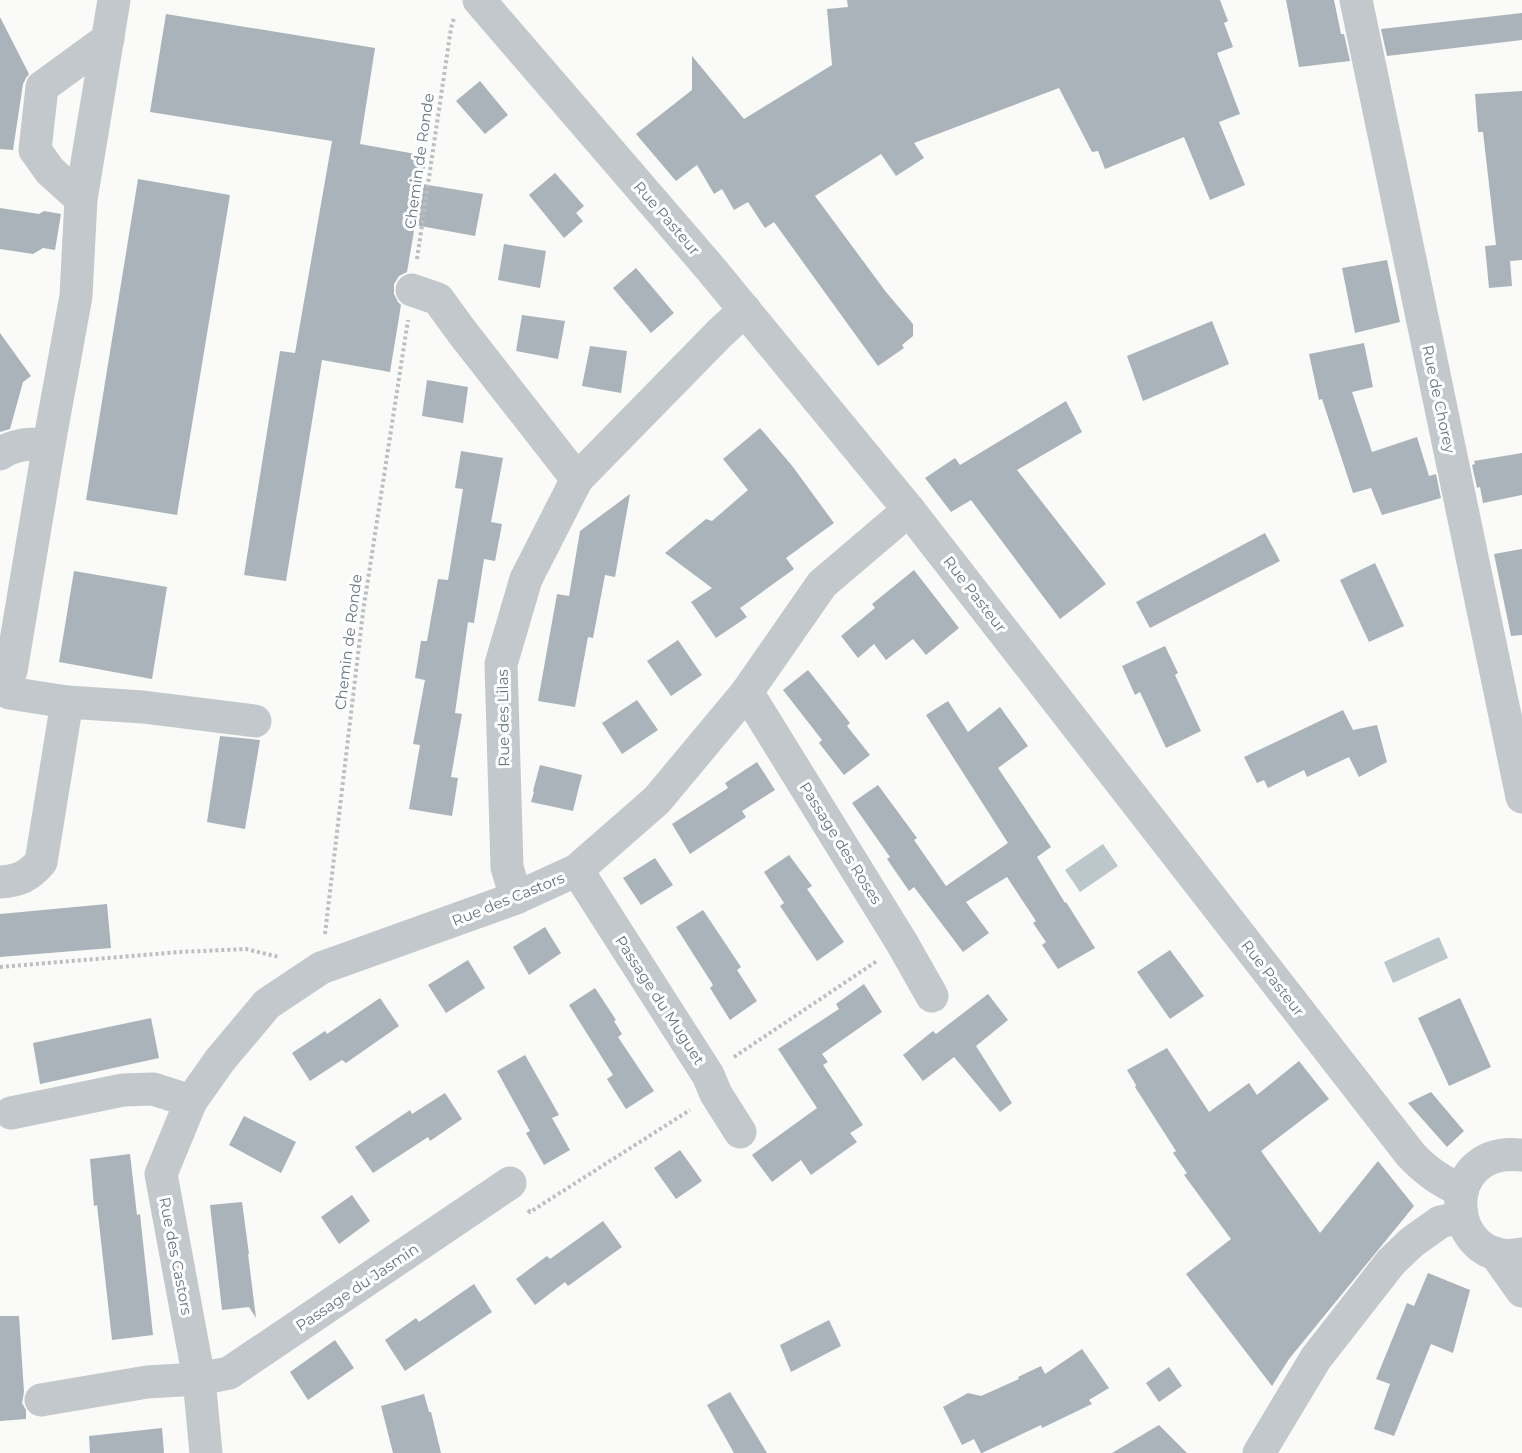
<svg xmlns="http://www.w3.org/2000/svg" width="1522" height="1453" font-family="Montserrat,sans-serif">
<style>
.water{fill:#bbc7cb}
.building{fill:#aab3b9}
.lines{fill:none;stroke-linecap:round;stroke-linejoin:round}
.path{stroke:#bbbfc2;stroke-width:4;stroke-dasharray:3 3;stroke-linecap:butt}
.minor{stroke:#c3c8cc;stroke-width:33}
.labels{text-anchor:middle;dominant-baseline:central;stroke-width:6;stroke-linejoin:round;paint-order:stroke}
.street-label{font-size:15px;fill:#657683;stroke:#fff}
</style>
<rect width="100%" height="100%" fill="#fafaf8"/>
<g class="water">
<path d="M1103,844L1118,866L1080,892L1065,870Z"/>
<path d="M1439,937L1448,958L1393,983L1384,962Z"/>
</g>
<g class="building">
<path d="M847,0H1220L1228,21L1224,23L1233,47L1217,53L1240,114L1219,122L1245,185L1210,200L1184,137L1105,169L1098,151L1092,152L1059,88L914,143L924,158L896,176L881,154L815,196L886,292L913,324V336L902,345L904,348L878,366L774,222L765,228L748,202L734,210L722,189L714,194L697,165L676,181L636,134L692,90V56L744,119L832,65L827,9L848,7Z"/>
<path d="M1286,0H1334L1341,34H1344L1350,61L1299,67Z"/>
<path d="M1522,13V40L1387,56L1381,29Z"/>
<path d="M166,14L375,48L360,144L427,156L422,184L483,194L475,236L415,225L407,272L399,276L394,284V294L398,302L401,305L390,372L322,360L286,581L244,575L280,351L295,353L332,141L150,112Z"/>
<path d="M0,17L29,74L26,78L23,84L13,150L0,149Z"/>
<path d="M480,81L508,115L485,134L456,101Z"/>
<path d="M1522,91V260L1510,261L1512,286L1489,288L1485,246L1496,245L1483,132H1478L1475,94Z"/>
<path d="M555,173L584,206L576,213L583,221L564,238L529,195Z"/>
<path d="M138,179L230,195L177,515L86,500Z"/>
<path d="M0,208L39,214L44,211L61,214L55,250L43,248L33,254L0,249Z"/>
<path d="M504,244L546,251L540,288L498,280Z"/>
<path d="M1387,260L1400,322L1355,333L1342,268Z"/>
<path d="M636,268L674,313L651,333L613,288Z"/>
<path d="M522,315L565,321L558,359L516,351Z"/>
<path d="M1212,321L1229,364L1143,401L1127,356Z"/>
<path d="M0,333L31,376L23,382L10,429L0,432Z"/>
<path d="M1364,343L1373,387L1352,392L1372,452L1417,437L1429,476L1436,474L1441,498L1382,515L1371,488L1353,493L1322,399L1319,400L1309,354Z"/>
<path d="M590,346L627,351L621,393L582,386Z"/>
<path d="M427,380L468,387L463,423L422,416Z"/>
<path d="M1066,401L1082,432L1017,470L1106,584L1060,619L971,500L951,512L925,478L955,458L960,465Z"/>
<path d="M760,428L793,467L834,523L786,558L794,569L740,608L747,617L716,638L691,602L712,588L665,553L706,519L712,521L748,490L723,459Z"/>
<path d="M461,451L503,458L491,522L502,524L495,561L484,559L474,623L468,622L455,713L462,714L451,777L458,778L452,816L409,809L420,745L413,744L425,680L415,678L421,641H427L438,579L448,580L463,489L455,488Z"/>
<path d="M1522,453V495L1483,503L1480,487L1477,488L1472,465L1475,464L1474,461Z"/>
<path d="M630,494L615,577L605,575L593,638L588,637L575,707L538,701L557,594L569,596L580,531Z"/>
<path d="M1265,533L1280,561L1150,628L1136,602Z"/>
<path d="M1522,549V635L1511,636L1494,554Z"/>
<path d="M1375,563L1404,626L1369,642L1340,580Z"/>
<path d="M914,570L959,628L926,655L913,639L886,660L874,644L858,658L841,636L875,608L872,604Z"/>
<path d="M74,571L167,587L152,679L59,662Z"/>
<path d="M678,640L702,675L671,696L647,661Z"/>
<path d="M1165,646L1178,673L1175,675L1201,731L1166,748L1140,692L1135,695L1122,666Z"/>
<path d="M808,670L850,723L847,726L870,755L844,775L819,743L822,740L783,690Z"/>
<path d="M637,700L658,730L622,754L602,723Z"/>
<path d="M948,701L968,732L1000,707L1028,746L998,768L1051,847L1037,857L1065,903L1066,902L1095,948L1058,969L1042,945L1046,942L1033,923L1036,921L1007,877L966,902L989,933L963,952L914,887L909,891L887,859L890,857L852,803L878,785L917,838L914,840L946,886L1008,843L926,715Z"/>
<path d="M1343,710L1353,730L1377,725L1387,762L1359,777L1349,757L1307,777L1304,770L1268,788L1264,780L1257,783L1244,757Z"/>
<path d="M220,736L260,740L245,829L207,822Z"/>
<path d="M757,762L775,790L742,811L746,817L690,854L672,824L728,788L725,783Z"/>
<path d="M540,765L582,775L573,811L531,802L534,792L533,791Z"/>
<path d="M789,855L812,886L807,889L844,942L817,961L780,906L784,903L764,872Z"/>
<path d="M655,858L673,885L641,905L623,878Z"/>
<path d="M107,904L111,948L0,957V914Z"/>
<path d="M703,910L741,967L737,970L757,1001L730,1020L710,988L713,985L676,927Z"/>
<path d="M545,927L561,953L529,975L513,947Z"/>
<path d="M1170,950L1204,996L1170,1019L1137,972Z"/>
<path d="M468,960L485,988L446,1013L428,985Z"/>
<path d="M864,984L882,1012L822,1054L828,1062L823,1065L863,1125L850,1133L857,1142L811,1175L801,1160L772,1182L752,1155L817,1108L778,1049L839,1009L836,1004Z"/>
<path d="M595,988L616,1020L614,1021L622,1034L618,1037L654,1091L626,1109L607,1079L613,1075L569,1005Z"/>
<path d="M988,994L1008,1020L976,1046L1012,1103L1000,1112L954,1057L923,1081L903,1055L933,1031L936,1034Z"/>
<path d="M380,998L399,1026L346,1063L342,1060L310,1081L292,1053L325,1031L327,1034Z"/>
<path d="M1460,998L1491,1067L1449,1086L1418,1018Z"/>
<path d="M151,1018L159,1058L40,1084L33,1043Z"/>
<path d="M1167,1048L1209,1112L1249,1083L1257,1095L1299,1061L1329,1099L1261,1151L1320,1233L1378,1161L1414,1206L1289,1359L1272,1386L1186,1274L1231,1239L1184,1175L1187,1173L1173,1153L1176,1151L1135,1087L1136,1085L1127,1070Z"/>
<path d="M525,1055L559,1115L552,1118L570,1150L544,1165L526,1133L530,1131L497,1071Z"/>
<path d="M1431,1092L1464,1131L1447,1147L1408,1103Z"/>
<path d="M445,1093L462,1119L430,1141L428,1137L373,1173L355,1147L410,1110L412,1114Z"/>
<path d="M244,1116L296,1142L281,1173L229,1145Z"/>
<path d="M680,1150L702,1181L676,1199L654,1168Z"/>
<path d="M130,1154L137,1215L140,1214L153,1335L112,1340L97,1205L94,1206L90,1159Z"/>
<path d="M352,1195L370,1221L339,1244L321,1217Z"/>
<path d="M242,1202L249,1254H248L256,1318L249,1307L222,1310L210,1205Z"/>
<path d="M603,1221L622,1247L568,1286L565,1282L535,1305L516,1279L547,1256L550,1259Z"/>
<path d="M1428,1273L1470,1290L1453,1353L1431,1344L1394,1436L1374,1429L1390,1384L1376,1379L1407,1303L1414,1306Z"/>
<path d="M474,1284L492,1312L405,1371L385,1340L416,1318L419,1322Z"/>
<path d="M0,1316H19L24,1392L22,1403L26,1410V1419L0,1421Z"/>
<path d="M829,1320L841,1346L791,1372L780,1345Z"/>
<path d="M335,1340L354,1368L308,1400L290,1372Z"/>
<path d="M1082,1349L1109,1388L1089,1400L1092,1404L1042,1428L1041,1425L982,1453H981L974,1439L962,1445L943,1407L968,1393L981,1396L1019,1379L1018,1377L1041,1366L1045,1374Z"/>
<path d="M1169,1367L1182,1386L1159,1402L1146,1383Z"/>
<path d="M730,1392L767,1453H734L707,1405Z"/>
<path d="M424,1394L429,1412H431L441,1453H393L381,1406Z"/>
<path d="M1159,1425L1187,1453H1112Z"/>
<path d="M162,1428L164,1453H90L89,1436Z"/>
</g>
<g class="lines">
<g class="path">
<path d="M417,259L451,28L454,18"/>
<path d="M325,934L363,612L408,320"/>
<path d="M0,967L178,952L246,949L279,957"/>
<path d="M734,1057L877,961"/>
<path d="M528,1210L530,1212L690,1110"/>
</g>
<g class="minor">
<path d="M479,0L710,268L909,510L1411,1155C1427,1172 1441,1181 1462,1191"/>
<path d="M1356,0L1522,797"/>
<path d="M81,199L50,171L35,150L42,87L108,39"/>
<path d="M412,290L438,299L462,332L577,479"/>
<path d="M0,454C15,443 31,444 49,444"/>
<path d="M0,683L11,671L49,444L76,296L81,199L114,0"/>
<path d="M0,684L9,693L67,702L143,707L255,721"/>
<path d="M747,692L902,943L932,996"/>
<path d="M577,870L708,1075L716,1094L740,1132"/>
<path d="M0,882C19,881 29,876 41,862L67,702"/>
<path d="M516,898L507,867L501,664L526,579L577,479L720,333L745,310"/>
<path d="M11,1113L123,1090L153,1089L191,1101"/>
<path d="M1522,1155C1435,1145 1446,1270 1522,1254"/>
<path d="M1495,1253L1522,1291"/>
<path d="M41,1400L147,1382L199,1379L229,1373L510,1183"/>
<path d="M206,1453L199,1379L161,1174L191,1101L220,1060L267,1004L321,968L516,898L577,870L657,800L747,692L822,584L909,510"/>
<path d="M1259,1453L1316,1358L1391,1262L1412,1242L1440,1222L1462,1217"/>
</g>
</g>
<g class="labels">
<g class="street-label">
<text transform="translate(419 161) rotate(-82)">Chemin de Ronde</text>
<text transform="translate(667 218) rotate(49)">Rue Pasteur</text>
<text transform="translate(1439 399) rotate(78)">Rue de Chorey</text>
<text transform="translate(975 594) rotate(52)">Rue Pasteur</text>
<text transform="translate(348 642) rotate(-83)">Chemin de Ronde</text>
<text transform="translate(503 718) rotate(-91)">Rue des Lilas</text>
<text transform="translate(841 843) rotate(58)">Passage des Roses</text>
<text transform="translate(508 899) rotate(-22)">Rue des Castors</text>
<text transform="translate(1273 978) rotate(52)">Rue Pasteur</text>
<text transform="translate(660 1000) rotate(57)">Passage du Muguet</text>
<text transform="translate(176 1256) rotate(79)">Rue des Castors</text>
<text transform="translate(357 1287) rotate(-34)">Passage du Jasmin</text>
</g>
</g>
</svg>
